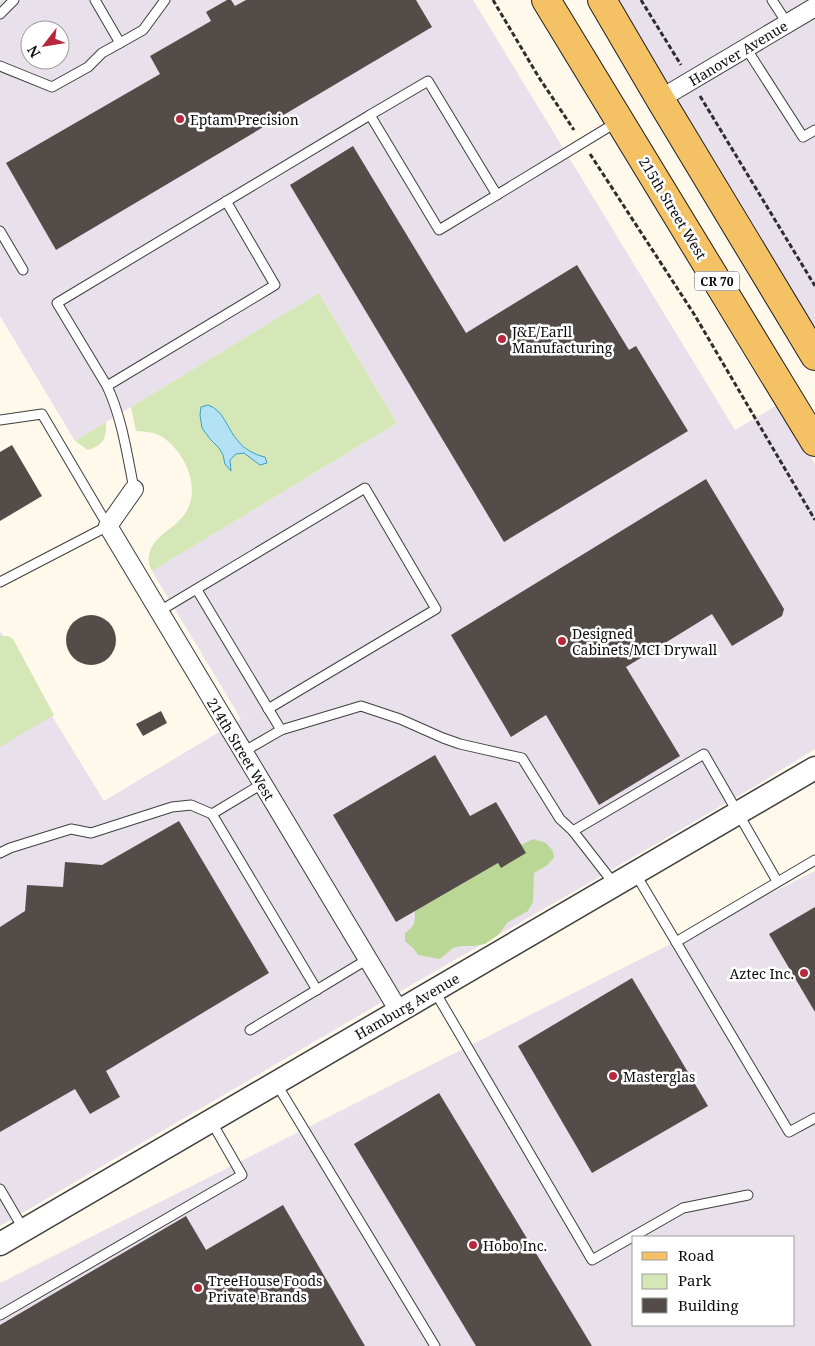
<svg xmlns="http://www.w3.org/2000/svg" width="815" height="1346" font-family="'Noto Serif',serif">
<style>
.industrial{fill:#e8e0eb;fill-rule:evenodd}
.green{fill:#d5e7b6}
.forest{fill:#bbd796}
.water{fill:#b2e2f4;stroke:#3b9fc9}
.building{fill:#544c49}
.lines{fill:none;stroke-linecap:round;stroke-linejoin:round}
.service-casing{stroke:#3f3f3f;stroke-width:11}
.minor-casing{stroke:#3f3f3f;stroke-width:20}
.tertiary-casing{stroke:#3f3f3f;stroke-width:25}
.primary-casing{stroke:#1d1d1d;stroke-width:30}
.path{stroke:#2e2e2e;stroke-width:3;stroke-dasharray:5 2.5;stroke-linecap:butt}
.service{stroke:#fff;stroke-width:9}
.minor{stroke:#fff;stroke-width:18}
.tertiary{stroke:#fff;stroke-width:22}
.primary{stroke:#f4c265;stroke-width:28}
.poi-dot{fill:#b7283f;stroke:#fff;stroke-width:2}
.labels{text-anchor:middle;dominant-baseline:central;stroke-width:5;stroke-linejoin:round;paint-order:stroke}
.shield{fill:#fff;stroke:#555;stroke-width:1}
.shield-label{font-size:12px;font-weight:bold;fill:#0c0c0c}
.street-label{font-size:14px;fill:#0c0c0c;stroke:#fff}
.poi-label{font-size:14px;fill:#0c0c0c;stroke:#fff;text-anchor:start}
</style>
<rect width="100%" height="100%" fill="#fef9eb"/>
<g class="industrial">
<path d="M0,0H473L735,430L781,403L815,464V749L757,785L587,884L406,988L0,1226V631L104,801L241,719L152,571L397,423L319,293L75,441L0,316ZM30,30H60V60H30Z"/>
<path d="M609,0H815V339Z"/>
<path d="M815,871V1346H0V1283ZM634,1237H794V1325H634Z"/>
</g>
<g class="green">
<path d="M319,293L397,423L152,571C147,562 148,553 153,545C161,532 178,526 186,512C202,486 183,448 159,435C152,432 143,431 136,431L131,407Z"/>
<path d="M106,422C106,439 105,444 88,450L75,441Z"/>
<path d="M0,636H8L13,639L54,715L0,747Z"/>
</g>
<path class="forest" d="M533,839L546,843L553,851L554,858L546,866L534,873L533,902L528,911L508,922L498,935L485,944L474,946H462L453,948L440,959L418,955L414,949L405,941V933C415,926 415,923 415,911L498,863L501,867L521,845Z"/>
<path class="water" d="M208,405C224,410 227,429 238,441C244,449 255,455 265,457L267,463L260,465L244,453L236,454L230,460L231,471L225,464L223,455L219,448L210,439L202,428L200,415L201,407Z"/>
<g class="building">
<path d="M227,0H231L235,6L246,0H416L432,27L56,250L6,163L160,74L150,56L211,21L206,12Z"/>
<path d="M353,146L466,333L577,265L629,350L636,346L688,431L504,542L290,185Z"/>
<path d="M12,445L42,496L0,521V452Z"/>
<path d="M706,479L784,609L782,616L732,646L712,614L626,667L680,756L599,805L546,715L511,737L451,635Z"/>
<circle cx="91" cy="640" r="25"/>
<path d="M161,711L167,723L143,736L136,724Z"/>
<path d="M435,755L470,816L496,802L526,853L501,868L498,863L396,922L333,815Z"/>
<path d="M179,821L269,973L106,1071L120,1097L90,1114L75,1089L0,1132V927L25,911L27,885L63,887L65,862L102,865Z"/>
<path d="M815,907V1012L769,934Z"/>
<path d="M632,978L708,1106L592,1173L518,1046Z"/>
<path d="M439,1093L592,1346H476L354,1144Z"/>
<path d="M283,1205L365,1346H0V1325L186,1216L206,1250Z"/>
</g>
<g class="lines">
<g class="service-casing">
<g id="service">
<path d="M772,0L787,23"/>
<path d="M0,14L14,0"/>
<path d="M120,43L143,30L165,0"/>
<path d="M746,48L803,137L815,130"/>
<path d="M0,66L52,87L88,67L102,53L120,43L95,0"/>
<path d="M370,115L428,81L497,195"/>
<path d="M226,201L275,285L107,386L57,303L370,115L439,230L617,122"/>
<path d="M0,231L23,270"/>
<path d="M107,386C122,418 127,454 134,489"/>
<path d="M0,420L42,414L108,526L0,582"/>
<path d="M197,590L281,730"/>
<path d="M158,612L365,488L436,609L268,709"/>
<path d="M243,752L281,730L361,706L400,719L443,738L460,744L522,758L560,819L573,831L615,885"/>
<path d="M212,814L317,990"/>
<path d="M573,831L704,754L777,881"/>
<path d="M0,853L10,848L71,829L91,833L172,807L191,805L212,814L262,784"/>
<path d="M635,873L789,1132L815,1118"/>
<path d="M676,942L815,860"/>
<path d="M434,990L592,1260L683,1208L748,1195"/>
<path d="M250,1030L368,959"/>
<path d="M276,1083L435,1346"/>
<path d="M0,1189L24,1230"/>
<path d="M0,1315L242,1175L211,1121"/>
</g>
</g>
<g class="minor-casing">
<g id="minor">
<path d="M660,99L815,7"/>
<path d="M134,489L108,526L399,1011"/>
</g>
</g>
<g class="tertiary-casing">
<path id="tertiary" d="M0,1244L815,768"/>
</g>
<g class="primary-casing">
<g id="primary">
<path d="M546,0L815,442"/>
<path d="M602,0L660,99L815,356"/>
</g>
</g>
<g class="path">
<path d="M493,0L538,76L574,130"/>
<path d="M641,0L681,65"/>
<path d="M700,96L815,286"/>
<path d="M590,154L694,314L815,520"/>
</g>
<use href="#service" class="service"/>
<use href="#minor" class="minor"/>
<use href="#tertiary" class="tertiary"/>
<use href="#primary" class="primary"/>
</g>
<g class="poi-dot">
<circle cx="180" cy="119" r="5"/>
<circle cx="502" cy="339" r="5"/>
<circle cx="562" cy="641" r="5"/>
<circle cx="804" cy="973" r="5"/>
<circle cx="613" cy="1076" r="5"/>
<circle cx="473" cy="1245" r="5"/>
<circle cx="198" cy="1288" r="5"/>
</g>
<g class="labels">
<rect class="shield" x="694.5" y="271.5" width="45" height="19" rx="4"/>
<g class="shield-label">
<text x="717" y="281">CR 70</text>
</g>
<g class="street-label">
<text transform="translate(738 53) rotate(-31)">Hanover Avenue</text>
<text transform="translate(673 208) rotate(59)">215th Street West</text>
<text transform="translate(241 749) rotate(59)">214th Street West</text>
<text transform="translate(407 1006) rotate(-30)">Hamburg Avenue</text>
</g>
<g class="poi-label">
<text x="190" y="119">Eptam Precision</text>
<text x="512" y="331">J&amp;E/Earll<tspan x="512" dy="16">Manufacturing</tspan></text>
<text x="572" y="633">Designed<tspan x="572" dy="16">Cabinets/MCI Drywall</tspan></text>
<text x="794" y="973" text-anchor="end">Aztec Inc.</text>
<text x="623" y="1076">Masterglas</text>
<text x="483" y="1245">Hobo Inc.</text>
<text x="208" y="1280">TreeHouse Foods<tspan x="208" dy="16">Private Brands</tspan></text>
</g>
</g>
<rect x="632" y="1236" width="162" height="90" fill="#ffffff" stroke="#9e9e9e"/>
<rect x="642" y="1252" width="25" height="8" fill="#f4c265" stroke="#9e9e9e"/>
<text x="678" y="1261" font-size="15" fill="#0c0c0c">Road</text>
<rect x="642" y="1274" width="25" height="15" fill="#d5e7b6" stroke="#9e9e9e"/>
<text x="678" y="1286" font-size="15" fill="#0c0c0c">Park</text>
<rect x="642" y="1298" width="25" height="15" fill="#544c49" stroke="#9e9e9e"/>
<text x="678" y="1311" font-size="15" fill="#0c0c0c">Building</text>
<g transform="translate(45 45) rotate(239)"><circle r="24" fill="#ffffff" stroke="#9e9e9e"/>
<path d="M0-4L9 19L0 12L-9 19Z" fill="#b7283f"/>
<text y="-8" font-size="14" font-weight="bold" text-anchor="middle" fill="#0c0c0c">N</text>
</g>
</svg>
